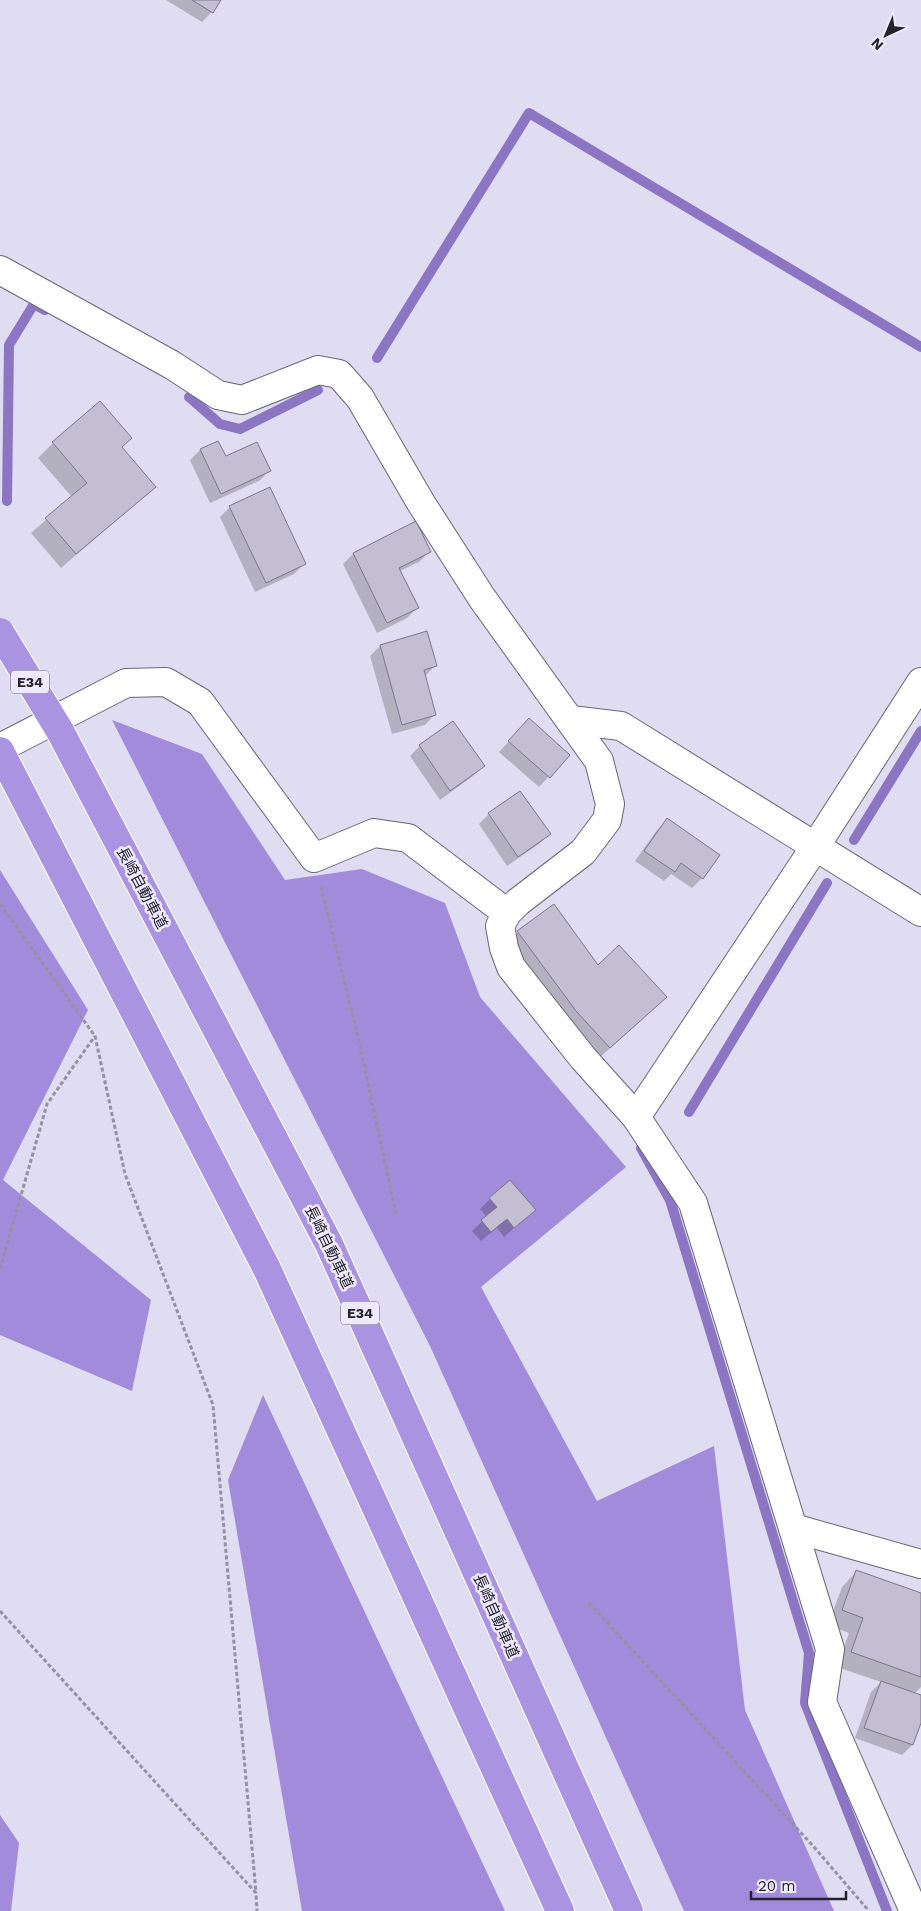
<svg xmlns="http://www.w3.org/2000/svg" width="921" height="1911" font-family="'Work Sans','Noto Sans JP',sans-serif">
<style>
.forest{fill:#a28bda}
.shadow{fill:#0003}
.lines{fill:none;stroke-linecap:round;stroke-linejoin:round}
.stream{stroke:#8c75c3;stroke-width:10}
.building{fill:#c3bed2;stroke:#7c778a}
.street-casing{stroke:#6a6678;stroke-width:30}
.highway-casing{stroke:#fff;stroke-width:30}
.path{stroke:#9591a1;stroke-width:3;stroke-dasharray:4 2.5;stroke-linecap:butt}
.street{stroke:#fff;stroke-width:28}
.highway{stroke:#aa94e2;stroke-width:28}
.highway-bridge-casing{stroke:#fff;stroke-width:30;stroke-linecap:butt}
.highway-bridge{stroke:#aa94e2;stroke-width:28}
.labels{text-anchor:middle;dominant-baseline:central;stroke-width:5;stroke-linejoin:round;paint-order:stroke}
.shield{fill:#eee9fe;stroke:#615e6a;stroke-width:1}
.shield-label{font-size:14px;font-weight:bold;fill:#24222a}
.street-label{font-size:15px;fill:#24222a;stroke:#eee9fe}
</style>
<rect width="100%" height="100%" fill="#e0dcf1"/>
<g class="forest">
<path d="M112,720L202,754L285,880L362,869L445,903L480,997L626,1167L481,1287L597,1501L714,1446L745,1710L834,1911H684L430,1346Z"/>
<path d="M0,870L88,1010L3,1180L151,1300L132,1391L0,1335Z"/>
<path d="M263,1395L505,1911H302L228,1480Z"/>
<path d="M0,1815L19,1843L11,1911H0Z"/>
</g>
<g class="shadow">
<path d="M166,0H220L212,12L202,22Z"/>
<path d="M218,442L225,458L269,471L259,481L210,503L190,460L200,450Z"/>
<path d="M53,443L121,447L154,487L139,501L61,568L31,533L72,497L38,458Z"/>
<path d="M230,507L304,564L294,574L255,592L220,517Z"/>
<path d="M429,552L419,562L400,571L417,608L407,618L377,633L343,564L353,554Z"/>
<path d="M427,633L435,666L425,676L435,714L425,725L392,734L370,656L380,646Z"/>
<path d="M519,730L569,755L539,787L499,752Z"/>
<path d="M420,746L483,766L473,776L440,800L410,756Z"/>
<path d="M489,814L549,834L539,844L507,866L479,824Z"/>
<path d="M667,820L702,878L692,888L671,874L664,881L635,861L657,830Z"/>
<path d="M518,932L598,966L650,1011L595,1062L503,947Z"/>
<path d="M490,1199L534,1210L504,1237L497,1228L481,1241L472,1231L487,1217L480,1209Z"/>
<path d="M856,1572L921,1595V1687L914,1694L921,1696V1719L912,1745L902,1755L855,1738L871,1692L881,1682L837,1667L849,1633L828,1625L842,1587Z"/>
</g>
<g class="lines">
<g class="stream">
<path d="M377,358L529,113L921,347"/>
<path d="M189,397L220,424L240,429L318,390"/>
<path d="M7,501L9,345L34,304L45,310"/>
<path d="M854,840L921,731"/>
<path d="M689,1112L827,883"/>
<path d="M641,1148L670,1200L809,1653L805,1703L887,1911"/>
</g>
</g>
<g class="building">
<path d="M192,0H221L213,13Z"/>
<path d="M100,401L132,438L122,447L156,487L76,554L45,518L87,483L52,442Z"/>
<path d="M218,441L226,456L257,442L271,471L221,494L200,449Z"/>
<path d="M270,487L306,564L266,583L229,506Z"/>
<path d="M416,521L431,552L399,568L419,608L387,623L353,553Z"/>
<path d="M427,631L437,666L424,670L436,715L402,725L380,645Z"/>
<path d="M529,718L570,755L550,778L508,741Z"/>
<path d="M453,721L485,766L450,791L419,745Z"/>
<path d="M520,791L551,834L518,857L488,813Z"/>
<path d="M667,818L720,855L703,879L681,863L675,872L644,851Z"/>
<path d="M554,904L598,965L619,945L667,997L610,1048L576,1011L517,931Z"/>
<path d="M510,1180L536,1210L514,1228L507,1219L491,1232L481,1220L497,1207L489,1198Z"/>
<path d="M856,1570L921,1593V1677L851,1652L863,1618L842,1610Z"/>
<path d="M881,1681L921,1695V1723L913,1745L864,1728Z"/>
</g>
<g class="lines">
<g class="street-casing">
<g id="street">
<path d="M0,270L172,365L218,395L242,400L318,370L339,374L360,398L421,503L482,598L599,761L610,804L607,820L583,852L518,902L507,913L500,926L504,948L511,967L583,1058L636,1117L693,1203L830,1649L822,1702L914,1911"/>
<path d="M571,720L621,726L921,912"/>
<path d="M0,748L126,683L166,682L200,702L314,858L374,833L408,838L507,913"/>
<path d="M636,1117L815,847L921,682"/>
<path d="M793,1528L921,1564"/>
</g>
</g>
<g class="highway-casing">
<g id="highway">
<path d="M60,731L329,1244L629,1911"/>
<path d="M0,751L267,1269L560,1911"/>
</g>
</g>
<g class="path">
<path d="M321,887L358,1037L396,1214"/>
<path d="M0,904L95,1036L125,1174L213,1405L256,1893"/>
<path d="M0,1269L47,1104L95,1036"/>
<path d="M589,1603L814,1847L869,1911"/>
<path d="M0,1611L256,1893L257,1911"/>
</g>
<use href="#street" class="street"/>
<use href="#highway" class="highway"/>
<g class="highway-bridge-casing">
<path id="highway-bridge" d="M0,632L60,731"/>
</g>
<use href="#highway-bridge" class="highway-bridge"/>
</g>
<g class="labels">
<g class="shield">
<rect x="11" y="670.5" width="38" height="23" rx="4"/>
<rect x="341" y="1301.5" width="38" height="23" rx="4"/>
</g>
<g class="shield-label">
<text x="30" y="682">E34</text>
<text x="360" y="1313">E34</text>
</g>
<g class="street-label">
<text transform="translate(142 888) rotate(62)">長崎自動車道</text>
<text transform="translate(329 1247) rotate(64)">長崎自動車道</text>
<text transform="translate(496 1616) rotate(66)">長崎自動車道</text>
</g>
</g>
<g transform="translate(886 35) rotate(224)" stroke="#eee9fe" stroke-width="4" paint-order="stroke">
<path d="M0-4L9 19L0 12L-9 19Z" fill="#24222a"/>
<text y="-8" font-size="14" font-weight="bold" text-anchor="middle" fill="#24222a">N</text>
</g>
<path d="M751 1891v8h95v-8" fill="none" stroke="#24222a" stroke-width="2.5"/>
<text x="758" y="1891" font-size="15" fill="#24222a" stroke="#eee9fe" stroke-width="4" paint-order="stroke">20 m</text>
</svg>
